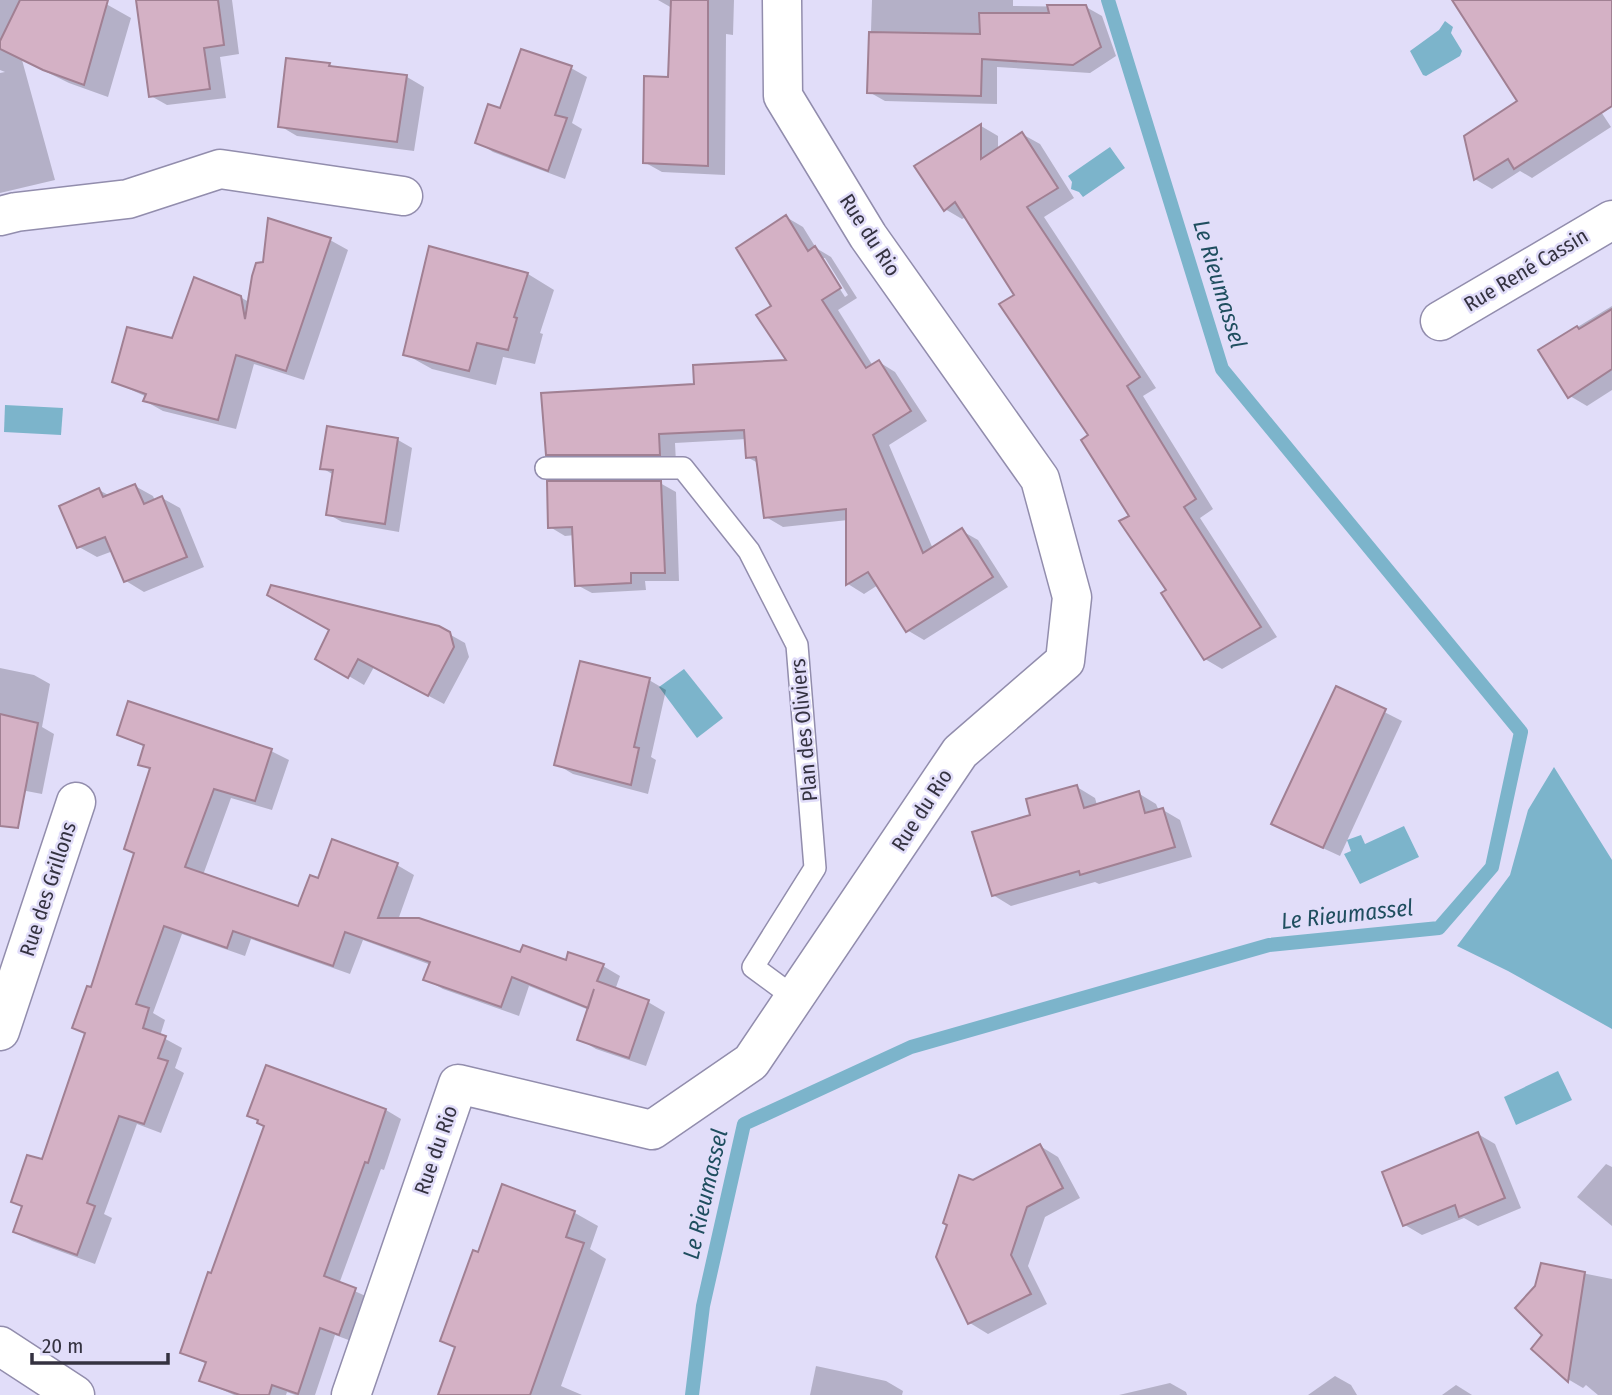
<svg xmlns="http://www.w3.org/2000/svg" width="1612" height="1395" font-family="'Fira Sans Condensed',sans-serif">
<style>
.water{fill:#7cb4cb}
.shadow{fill:#0003;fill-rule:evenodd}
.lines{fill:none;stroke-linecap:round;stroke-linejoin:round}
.stream{stroke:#7cb4cb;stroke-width:14}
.building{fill:#d4b1c5;stroke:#a18093;stroke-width:2}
.lane-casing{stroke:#928dad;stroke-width:24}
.street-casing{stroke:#928dad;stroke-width:41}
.lane{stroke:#fff;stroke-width:21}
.street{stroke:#fff;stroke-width:38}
.labels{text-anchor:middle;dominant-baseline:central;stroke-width:5;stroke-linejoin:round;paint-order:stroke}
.street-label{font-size:21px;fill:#343240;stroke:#e1ddf9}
.water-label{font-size:23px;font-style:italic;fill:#1f4e5f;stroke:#e1ddf9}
</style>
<rect width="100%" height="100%" fill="#e1ddf9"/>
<g class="water">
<path d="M1445,21L1453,27L1451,33L1462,51L1460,56L1426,76L1423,75L1410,51L1439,30Z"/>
<path d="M1110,147L1125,168L1083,197L1079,192L1071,189L1072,182L1068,176Z"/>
<path d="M5,405L63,408L61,435L4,432Z"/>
<path d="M684,669L723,718L697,738L659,687Z"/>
<path d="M1554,767L1612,860V1029L1508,971L1457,946L1510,875L1528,810Z"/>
<path d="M1404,826L1419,857L1360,884L1344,854L1351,851L1347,840L1361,835L1365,844Z"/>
<path d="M1558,1071L1572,1100L1516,1125L1504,1097Z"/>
</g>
<g class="shadow">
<path d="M0,0H99L131,18L108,97L69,83L22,60L55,180L0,193V73L5,72L0,70Z"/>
<path d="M137,0H232L239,54L220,57L226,98L167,105L151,96Z"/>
<path d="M658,0H734L733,35L726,34L725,175L662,172L644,162L669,79L672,8Z"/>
<path d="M872,0H1013V6L1086,7L1102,16L1116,56L1090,73L997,67V104L885,101L869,92Z"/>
<path d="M1454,0H1612V34L1538,16L1611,127L1532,178L1520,171L1492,189L1475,179L1466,136L1519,102Z"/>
<path d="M329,64L337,69L407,77L424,87L414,151L297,136L280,126Z"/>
<path d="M571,68L587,77L572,123L582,129L565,179L493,152L477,142L501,110Z"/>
<path d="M981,126L998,136V150L1022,134L1040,144L1074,198L1044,217L1156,388L1143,396L1213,509L1200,518L1277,637L1222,669L1205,659L1017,295L966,217L962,219L945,209Z"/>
<path d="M786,217L803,227L816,248L831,257L857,298L838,310L873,366L879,362L895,372L927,421L889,445L933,549L962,531L978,540L1008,587L924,640L907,630L878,585L864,594L848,584V520L783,527L766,517L758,463L747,457V439L675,443L676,463H565L548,454L696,385L789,361L773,307ZM820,258H825L848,295L845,297Z"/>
<path d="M330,240L348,250L304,380L254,364L236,429L163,411L145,401L147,397L114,382L173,340L240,297L249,302Z"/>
<path d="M430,248L528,274L554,290L540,333L543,334L535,364L503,357L496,385L432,369L405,354Z"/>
<path d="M1612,306V390L1587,406L1570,396L1540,350Z"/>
<path d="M398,440L412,448L399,532L342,522L328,514L334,475L322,468Z"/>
<path d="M660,483L676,492L679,581H645L646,590L592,593L577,585L575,535L565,536L550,527Z"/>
<path d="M135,486L153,496L155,501L162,498L180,508L204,567L144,592L126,581L113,551L97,557L79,547L99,490L110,496Z"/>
<path d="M331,630L449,634L465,643L469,657L444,704L374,667L364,685L318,658Z"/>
<path d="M0,668L34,675L50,684L42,727L54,734L42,794L0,786Z"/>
<path d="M649,680L666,690L651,757L656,760L648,794L573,774L556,764Z"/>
<path d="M1337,688L1402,721L1340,856L1290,833Z"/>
<path d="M119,734L271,751L289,760L272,810L231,798L203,875L299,909L319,880L397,865L414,875L398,920L521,954L603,966L620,976L615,990L648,1002L665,1012L646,1066L596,1049L579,1039L589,1010L529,986L519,1016L443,989L425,979L431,965L363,940L350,974L251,939L245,956L182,934L153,1013L165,1020L160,1036L182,1048L175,1068L184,1073L161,1133L137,1124L104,1214L112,1218L95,1264L32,1241L15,1231L24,1208L13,1201L43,1161L86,1034L74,1028L92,990L135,854L126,848L151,770L140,764L145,747Z"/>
<path d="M1077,787L1095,798L1097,805L1138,793L1156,804L1159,811L1163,810L1180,820L1192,857L1099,884L1095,882L1011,906L993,895L1032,816Z"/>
<path d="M386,1110L401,1119L384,1170L381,1169L339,1284L370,1298L354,1342L335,1335L315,1395H295L287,1392L286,1395H234L201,1380L207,1364L182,1352L266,1126L249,1115Z"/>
<path d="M1478,1134L1495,1144L1521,1208L1478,1226L1464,1218L1422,1235L1405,1225Z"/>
<path d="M1040,1146L1058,1157L1080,1198L1045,1217L1028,1266L1047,1304L988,1334L970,1323L974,1182Z"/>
<path d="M1606,1164L1612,1167V1226L1577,1197Z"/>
<path d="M503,1187L575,1213L598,1226L590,1249L606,1259L561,1386L582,1395H440L456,1348L442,1341L479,1254Z"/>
<path d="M1542,1265L1612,1279V1395H1598L1586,1385L1583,1388L1566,1378L1544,1335L1536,1286Z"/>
<path d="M816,1366L886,1381L903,1391L902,1395H810Z"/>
<path d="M1335,1376L1351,1385L1357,1395H1308Z"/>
<path d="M1170,1383L1186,1392L1187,1395H1119Z"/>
<path d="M1456,1385L1472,1395H1442Z"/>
</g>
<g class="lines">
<path class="stream" d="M692,1395L703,1306L744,1124L911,1047L1269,945L1439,928L1492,867L1521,732L1222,369L1108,0"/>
</g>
<g class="building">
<path d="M20,0H108L84,85L43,70L0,49V41Z"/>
<path d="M136,0H218L224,45L204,48L210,89L149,97Z"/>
<path d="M671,0H708V166L643,163L644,76L668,77Z"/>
<path d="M1452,0H1612V106L1514,169L1508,159L1474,180L1464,136L1517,101Z"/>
<path d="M1047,5H1086L1101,47L1073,65L982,59L981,96L867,93L869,32L980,34L979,13H1049Z"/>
<path d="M521,49L572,66L555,115L567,118L548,171L475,143L488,104L500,108Z"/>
<path d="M286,58L330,63L329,66L407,75L397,142L278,127Z"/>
<path d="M981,124V159L1022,132L1058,188L1027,207L1140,377L1127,386L1196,499L1184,507L1261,627L1204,660L1161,593L1166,590L1119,521L1129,516L1081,440L1088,435L999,304L1014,295L955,202L944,211L914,166Z"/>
<path d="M786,215L808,251L815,246L841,288L822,300L866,368L879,360L911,411L873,435L923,553L962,528L993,577L906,632L868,572L846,585V509L764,518L756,457L746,458L744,430L659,434L660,455H546L541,393L694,384L693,365L786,360L756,315L771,306L736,248Z"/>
<path d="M268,218L331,238L286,371L236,355L218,420L143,401L146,394L112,382L127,327L172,338L194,277L241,296L245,319L252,276L256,263L263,262Z"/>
<path d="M429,246L528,273L514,317L517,318L508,350L477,343L469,371L403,355Z"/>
<path d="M1612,309V369L1568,398L1538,350L1577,326L1579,329Z"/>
<path d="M327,426L398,438L385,524L326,515L333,470L320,469Z"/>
<path d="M547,481H661L665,573H631V583L575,586L572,527L548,528Z"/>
<path d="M135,484L144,504L162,496L187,557L124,582L105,537L77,548L59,506L99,488L103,497Z"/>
<path d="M271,585L439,626L450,632L454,647L428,696L358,659L348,678L315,659L329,630L267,595Z"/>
<path d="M580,661L650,678L634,747L639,748L631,785L554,765Z"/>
<path d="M1336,686L1386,709L1323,848L1271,824Z"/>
<path d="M128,701L272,749L255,801L214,789L185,867L298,906L310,875L318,878L332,839L398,863L378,918H419L520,952L523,945L566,960L568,952L604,964L597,981L649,1000L629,1058L577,1040L594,989L588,1008L512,977L501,1007L423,980L430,962L345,932L333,966L233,931L227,948L164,926L136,1004L149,1008L143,1028L166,1036L158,1058L168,1061L144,1124L119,1116L87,1203L95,1206L77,1255L13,1232L22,1206L11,1202L27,1155L42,1159L85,1033L72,1028L87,986L91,987L134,853L124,849L150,768L138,765L144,745L117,735Z"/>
<path d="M0,714L38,723L18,828L0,826Z"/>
<path d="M1077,785L1084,808L1139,791L1145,813L1163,808L1175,847L1080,875L1079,871L992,896L972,832L1030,815L1026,799Z"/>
<path d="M266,1065L386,1109L368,1163L365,1162L324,1276L356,1288L339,1335L320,1328L298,1394L272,1385L269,1395H240L199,1381L206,1362L180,1353L208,1272L211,1273L264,1126L257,1123L258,1120L247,1116Z"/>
<path d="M1478,1132L1505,1198L1459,1217L1455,1205L1403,1226L1382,1172Z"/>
<path d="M1040,1144L1063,1188L1027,1207L1011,1255L1031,1294L968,1324L936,1257L947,1225L943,1223L959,1175L973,1180Z"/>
<path d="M502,1184L575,1211L566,1237L584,1243L530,1395H438L455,1347L440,1341L473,1250L478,1252Z"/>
<path d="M1541,1263L1585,1272L1568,1382L1531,1349L1542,1335L1515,1308L1535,1286Z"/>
</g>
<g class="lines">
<g class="lane-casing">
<path id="lane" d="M546,468H683L749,551L797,645L815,868L753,967L795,998"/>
</g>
<g class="street-casing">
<g id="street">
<path d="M0,216L16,212L128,199L220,169L403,196"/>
<path d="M1440,321L1612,220"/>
<path d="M0,1031L76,802"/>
<path d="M0,1346L75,1395"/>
<path d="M351,1395L458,1084L652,1130L751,1062L960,752L1065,661L1072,597L1040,479L868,236L783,96L782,0"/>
</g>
</g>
<use href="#lane" class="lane"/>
<use href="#street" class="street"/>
</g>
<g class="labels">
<g class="street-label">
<text transform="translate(870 235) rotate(57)">Rue du Rio</text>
<text transform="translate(1526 270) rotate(-31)">Rue René Cassin</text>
<text transform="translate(804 730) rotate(-95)">Plan des Oliviers</text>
<text transform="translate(922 810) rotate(-57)">Rue du Rio</text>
<text transform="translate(48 889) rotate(-72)">Rue des Grillons</text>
<text transform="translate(436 1150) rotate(-71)">Rue du Rio</text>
</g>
<g class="water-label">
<text transform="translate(1220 284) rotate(73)">Le Rieumassel</text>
<text transform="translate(1347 914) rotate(-6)">Le Rieumassel</text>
<text transform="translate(705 1194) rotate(-77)">Le Rieumassel</text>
</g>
</g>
<path d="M32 1353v10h136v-10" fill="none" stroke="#343240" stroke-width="3.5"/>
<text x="42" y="1353" font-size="21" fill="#343240" stroke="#e1ddf9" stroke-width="5" paint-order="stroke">20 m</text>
</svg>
